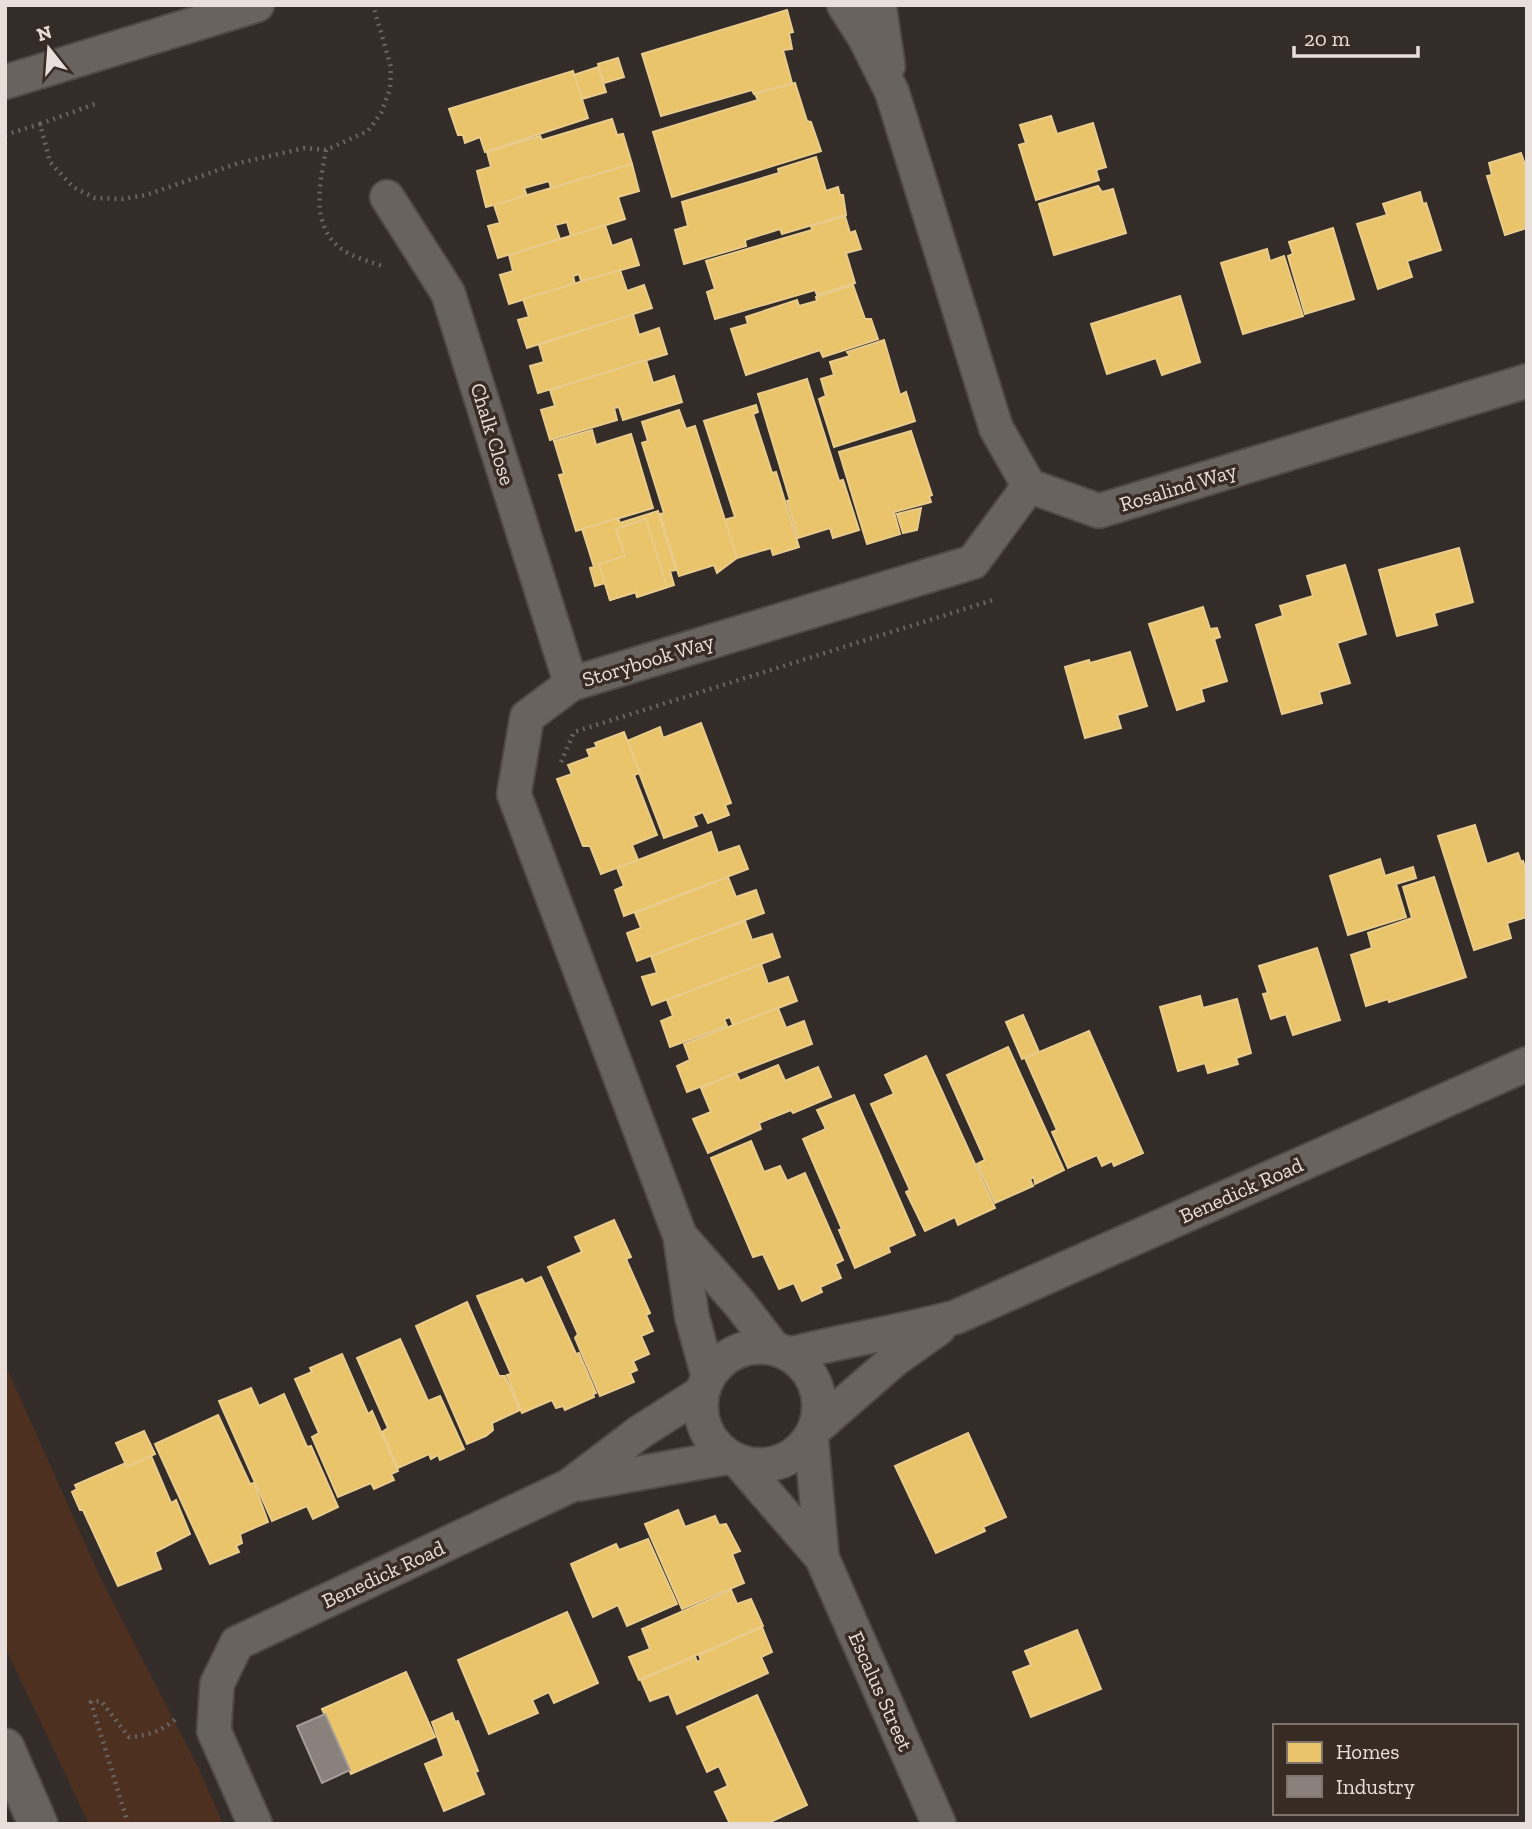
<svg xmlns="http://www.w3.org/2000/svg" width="1532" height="1829" font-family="'Zilla Slab',serif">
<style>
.green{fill:#4d3020}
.homes{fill:#e9c46a;stroke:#e9cc8c;stroke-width:2}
.industry{fill:#8a817c;stroke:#a69d98;stroke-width:2}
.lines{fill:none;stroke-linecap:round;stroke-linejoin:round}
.minor-casing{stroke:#504947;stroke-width:37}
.tertiary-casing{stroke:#504947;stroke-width:42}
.path{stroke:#696461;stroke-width:4.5;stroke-dasharray:2 5;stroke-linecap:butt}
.minor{stroke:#696360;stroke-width:33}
.tertiary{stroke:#696360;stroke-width:38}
.labels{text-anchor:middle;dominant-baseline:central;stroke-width:7;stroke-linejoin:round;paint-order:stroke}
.street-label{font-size:21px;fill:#e8dfda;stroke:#382b24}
</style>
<rect width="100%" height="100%" fill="#332c29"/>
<path class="green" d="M5,1364L101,1579L199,1769L223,1824H89L5,1647Z"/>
<g class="homes">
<path d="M787,10L793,32L789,33L792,49L783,50L792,83L754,94L752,90L661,116L642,54Z"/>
<path d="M618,58L624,77L604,83L598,64Z"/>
<path d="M598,67L606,92L582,99L574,75Z"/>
<path d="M573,71L588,118L485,152L480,137L465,143L463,135H458L449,109Z"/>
<path d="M795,83L807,121L811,122L821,151L672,197L653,132L758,100L755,94Z"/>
<path d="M1051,116L1057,134L1093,123L1106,167L1096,170L1099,180L1036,200L1019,145L1026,143L1020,125Z"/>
<path d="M612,119L617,135L623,134L632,164L551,188L549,181L524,188L527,196L486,207L477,171L491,167L487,152L540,136L542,140Z"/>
<path d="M1521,153L1525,165L1527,164V228L1505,235L1487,176L1492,175L1489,163Z"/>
<path d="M816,157L826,191L838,187L840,195H843L846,215L782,234L780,229L745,240L746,246L684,264L675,230L688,226L682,202L779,173L778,169Z"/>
<path d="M632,164L639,191L618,197L625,219L571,236L567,222L555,225L560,239L498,258L488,226L500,223L494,205Z"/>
<path d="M1098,186L1102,192L1113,189L1126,233L1054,255L1039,204Z"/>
<path d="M1420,192L1423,204L1426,203L1441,250L1407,261L1412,277L1378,289L1357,224L1387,215L1383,204Z"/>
<path d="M845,216L850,233L855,231L861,249L846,253L855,283L817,295L815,290L715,319L707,292L715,289L706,261L812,230L811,226Z"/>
<path d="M605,225L612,246L631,239L639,265L581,281L579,274L573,276L575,284L509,304L500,275L513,271L509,255Z"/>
<path d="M1333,228L1354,299L1305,314L1288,256L1293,254L1289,242Z"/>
<path d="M1267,249L1270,261L1284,256L1303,316L1243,334L1221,263Z"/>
<path d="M620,270L627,291L644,285L652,308L527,348L518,320L529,317L523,299Z"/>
<path d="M853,285L865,319H871L878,339L823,357L820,350L746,375L731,329L748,324L746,317L797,300L799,306L817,301L816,297Z"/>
<path d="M1180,296L1200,362L1162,375L1156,358L1107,374L1091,324Z"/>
<path d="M633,314L639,335L659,328L667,354L538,393L530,366L544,362L539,345Z"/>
<path d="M884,340L900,395L906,392L915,421L834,447L819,399L826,396L821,379L834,375L830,362L850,356L847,352Z"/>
<path d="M646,360L653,383L674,376L682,402L623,420L619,407L614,408L617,420L550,440L541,410L555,406L550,390Z"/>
<path d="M807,379L839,481L843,480L859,530L833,538L830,528L798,538L787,501L790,500L758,394Z"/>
<path d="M756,405L758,412L753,414L772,473L776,472L799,547L773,555L771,548L737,558L724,520L735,517L704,421Z"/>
<path d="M679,410L686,429L695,426L737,558L717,573L714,565L679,576L660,514L664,513L642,443L648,441L642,422Z"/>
<path d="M592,430L596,445L631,434L653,508L576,531L559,475L564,474L554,441Z"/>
<path d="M911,431L932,495L929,496L931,502L894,512L900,534L867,544L839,452Z"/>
<path d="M921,508L917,530L903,533L897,514Z"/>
<path d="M658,511L676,570L670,571L674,585L637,597L636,592L610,600L605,583L595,586L590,568L594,567L582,529L618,518L620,523Z"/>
<path d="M646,519L667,587L637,597L636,592L610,600L599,564L625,556L616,529Z"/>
<path d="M1459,548L1473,602L1434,613L1437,625L1397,636L1379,570Z"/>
<path d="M1345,565L1366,634L1337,643L1350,683L1319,692L1322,703L1282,714L1256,625L1283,616L1280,606L1313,596L1307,576Z"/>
<path d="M1203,607L1210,629L1217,628L1220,637L1214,639L1227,681L1201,689L1204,701L1177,710L1149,624Z"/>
<path d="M1130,652L1147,706L1117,715L1121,728L1085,738L1065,667L1089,660L1090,663Z"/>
<path d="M701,723L731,803L725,805L729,815L708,823L703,812L693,816L697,826L664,838L627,741L660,727L663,738Z"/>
<path d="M624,732L640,773L634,775L657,835L632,845L638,860L601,874L590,846H583L557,779L572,774L568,765L590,757L587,750L597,747L595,743Z"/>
<path d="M1475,825L1487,864L1518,853L1521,862L1523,861L1527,873V917L1507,923L1511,938L1474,950L1438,836Z"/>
<path d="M711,832L718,853L739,846L748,869L624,916L615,890L624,886L617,868Z"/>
<path d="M1380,859L1385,876L1413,867L1416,878L1396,884L1406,917L1348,935L1330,876Z"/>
<path d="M728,877L736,897L756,890L764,913L637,961L627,933L641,928L635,913Z"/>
<path d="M1434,877L1466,977L1389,1002L1388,999L1366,1006L1351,955L1372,948L1368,933L1412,918L1403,887Z"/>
<path d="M745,921L752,940L772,934L780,957L652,1005L642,977L657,973L651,956Z"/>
<path d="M1317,948L1340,1020L1293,1035L1286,1014L1271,1019L1263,994L1268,993L1259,966Z"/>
<path d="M761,964L768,984L788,977L797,1001L733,1025L730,1017L724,1019L727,1026L670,1047L661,1021L673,1016L667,1000Z"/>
<path d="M1200,996L1203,1008L1237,999L1251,1053L1236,1058L1238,1064L1208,1073L1205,1063L1178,1071L1160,1007Z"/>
<path d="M778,1008L786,1028L804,1021L812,1044L687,1092L677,1066L690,1060L684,1044Z"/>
<path d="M1023,1015L1039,1052L1022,1059L1006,1022Z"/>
<path d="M1089,1031L1143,1153L1114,1166L1112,1161L1102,1166L1097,1155L1068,1168L1052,1132L1057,1130L1025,1058Z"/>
<path d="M1008,1047L1064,1170L1035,1184L1034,1177L1030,1179L1033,1186L995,1203L977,1164L985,1160L947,1075Z"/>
<path d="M926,1056L995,1208L958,1225L955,1217L925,1231L906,1192L910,1190L871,1104L894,1094L885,1075Z"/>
<path d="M778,1065L785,1081L818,1067L831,1097L793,1113L791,1110L759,1123L761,1129L708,1153L693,1119L711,1112L701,1088L736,1073L740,1081Z"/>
<path d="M854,1095L915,1235L888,1247L890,1252L855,1268L839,1230L842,1229L803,1139L826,1129L817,1110Z"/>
<path d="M751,1141L764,1172L780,1166L787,1181L805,1173L843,1260L835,1264L841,1278L820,1287L822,1292L802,1301L794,1283L779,1289L763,1254L753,1257L711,1158Z"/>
<path d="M614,1220L631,1257L626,1259L650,1313L646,1315L653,1331L641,1336L649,1354L633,1361L637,1370L630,1373L634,1382L600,1396L575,1338L578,1334L548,1267L582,1252L575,1237Z"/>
<path d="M541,1277L576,1354L579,1353L596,1393L593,1394L594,1397L565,1410L563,1406L556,1408L552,1400L522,1413L507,1375L511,1374L477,1296L522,1279L525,1284Z"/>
<path d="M467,1302L499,1376H505L520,1410L492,1423L493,1430L486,1436L467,1444L416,1326Z"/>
<path d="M400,1339L428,1401L440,1396L464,1449L440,1460L438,1455L431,1459L429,1454L398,1468L382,1432L388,1428L357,1358Z"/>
<path d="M342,1354L368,1414L372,1411L398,1471L391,1474L394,1480L374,1489L371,1483L338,1497L312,1437L319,1433L295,1379L312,1372L310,1368Z"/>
<path d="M251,1388L259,1406L284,1394L307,1447L311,1446L338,1507L313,1519L307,1506L272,1521L219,1401Z"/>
<path d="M218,1415L250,1484L254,1483L268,1522L240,1534L242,1543L236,1546L239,1552L210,1564L155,1444Z"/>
<path d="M144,1431L155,1454L127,1467L116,1443Z"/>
<path d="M968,1433L1006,1517L983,1527L985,1531L936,1553L895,1466Z"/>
<path d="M151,1456L171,1503L176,1500L190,1534L155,1552L161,1569L118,1586L83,1510H80L72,1492L77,1489L75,1485L126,1463L127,1467Z"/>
<path d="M678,1510L685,1527L715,1516L719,1525L726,1524L740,1551L732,1554L744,1583L682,1609L645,1524Z"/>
<path d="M648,1539L677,1604L627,1626L618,1605L593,1617L571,1564L616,1544L619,1550Z"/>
<path d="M731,1590L737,1604L751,1599L763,1626L639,1680L629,1657L650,1649L642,1629Z"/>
<path d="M567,1612L598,1683L554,1703L549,1692L532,1700L538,1713L489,1734L458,1660Z"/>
<path d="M762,1627L772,1652L761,1657L768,1673L677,1714L669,1694L650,1701L641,1680L695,1656L697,1662L701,1660L699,1655Z"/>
<path d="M1077,1630L1101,1689L1031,1717L1013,1672L1031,1665L1025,1651Z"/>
<path d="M406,1672L435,1737L351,1774L322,1709Z"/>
<path d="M757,1695L807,1805L766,1824H730L715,1792L728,1786L719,1766L707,1772L687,1727Z"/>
<path d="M452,1713L455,1722L458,1721L478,1771L475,1772L484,1794L444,1811L425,1764L444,1756L432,1722Z"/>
</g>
<path class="industry" d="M325,1714L350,1770L322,1783L297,1726Z"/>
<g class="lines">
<g class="minor-casing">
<g id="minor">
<path d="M844,5L865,38L892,92L996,428L1029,486L1099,511L1527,381"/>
<path d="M879,5L888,66"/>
<path d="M5,82L257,5"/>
<path d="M387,197L448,293L571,684"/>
<path d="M680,1236L739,1303L773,1347"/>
<circle cx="760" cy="1406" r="59"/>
<path d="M791,1354C845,1340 901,1332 956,1317L1527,1064"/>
<path d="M708,1375L692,1317L680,1236L514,794L527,717L571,684L973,562L1029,486"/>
<path d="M816,1428L894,1360L939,1328"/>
<path d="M811,1436L822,1558"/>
<path d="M739,1462L822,1558L939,1824"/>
<path d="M579,1484L729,1457"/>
<path d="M255,1824L214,1731L217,1684L237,1643L569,1486L640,1432L701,1393"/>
</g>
</g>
<g class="tertiary-casing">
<path id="tertiary" d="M5,1748L38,1824"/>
</g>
<g class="path">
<path d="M40,124L95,104"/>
<path d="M5,135L40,124L50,162L73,187L95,198L122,199L146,195L239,163L305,148L326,150L368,131L381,113L390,89L391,67L373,5"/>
<path d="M326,150C320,182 310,224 340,248C352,257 371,262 385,267"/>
<path d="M561,762L574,732L993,600"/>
<path d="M128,1824L91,1702L101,1701L129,1737C148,1736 163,1730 177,1718"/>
</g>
<use href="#minor" class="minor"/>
<use href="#tertiary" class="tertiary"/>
</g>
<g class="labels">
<g class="street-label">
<text transform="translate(493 434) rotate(73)">Chalk Close</text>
<text transform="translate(1178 487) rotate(-17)">Rosalind Way</text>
<text transform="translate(648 660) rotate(-17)">Storybook Way</text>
<text transform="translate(1241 1190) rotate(-24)">Benedick Road</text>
<text transform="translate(383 1574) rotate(-25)">Benedick Road</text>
<text transform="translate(881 1691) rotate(66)">Escalus Street</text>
</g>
</g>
<rect width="1532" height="1829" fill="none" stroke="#e8dfda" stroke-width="14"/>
<rect x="1273" y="1724" width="245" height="91" fill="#382b24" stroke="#7e736d" stroke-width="2"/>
<rect x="1287" y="1742" width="35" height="21" fill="#e9c46a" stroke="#7e736d" stroke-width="2"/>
<text x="1336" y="1759" font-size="21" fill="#e8dfda">Homes</text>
<rect x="1287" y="1776" width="35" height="21" fill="#8a817c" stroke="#7e736d" stroke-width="2"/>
<text x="1336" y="1794" font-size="21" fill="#e8dfda">Industry</text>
<g transform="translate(49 49) rotate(343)" stroke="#382b24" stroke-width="5" paint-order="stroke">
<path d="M0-5L12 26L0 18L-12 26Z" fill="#e8dfda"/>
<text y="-10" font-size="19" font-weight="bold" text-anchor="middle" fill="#e8dfda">N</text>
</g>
<path d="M1294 46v10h124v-10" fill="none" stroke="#e8dfda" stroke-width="3.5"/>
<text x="1304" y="46" font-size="21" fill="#e8dfda" stroke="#382b24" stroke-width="5" paint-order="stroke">20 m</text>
</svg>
